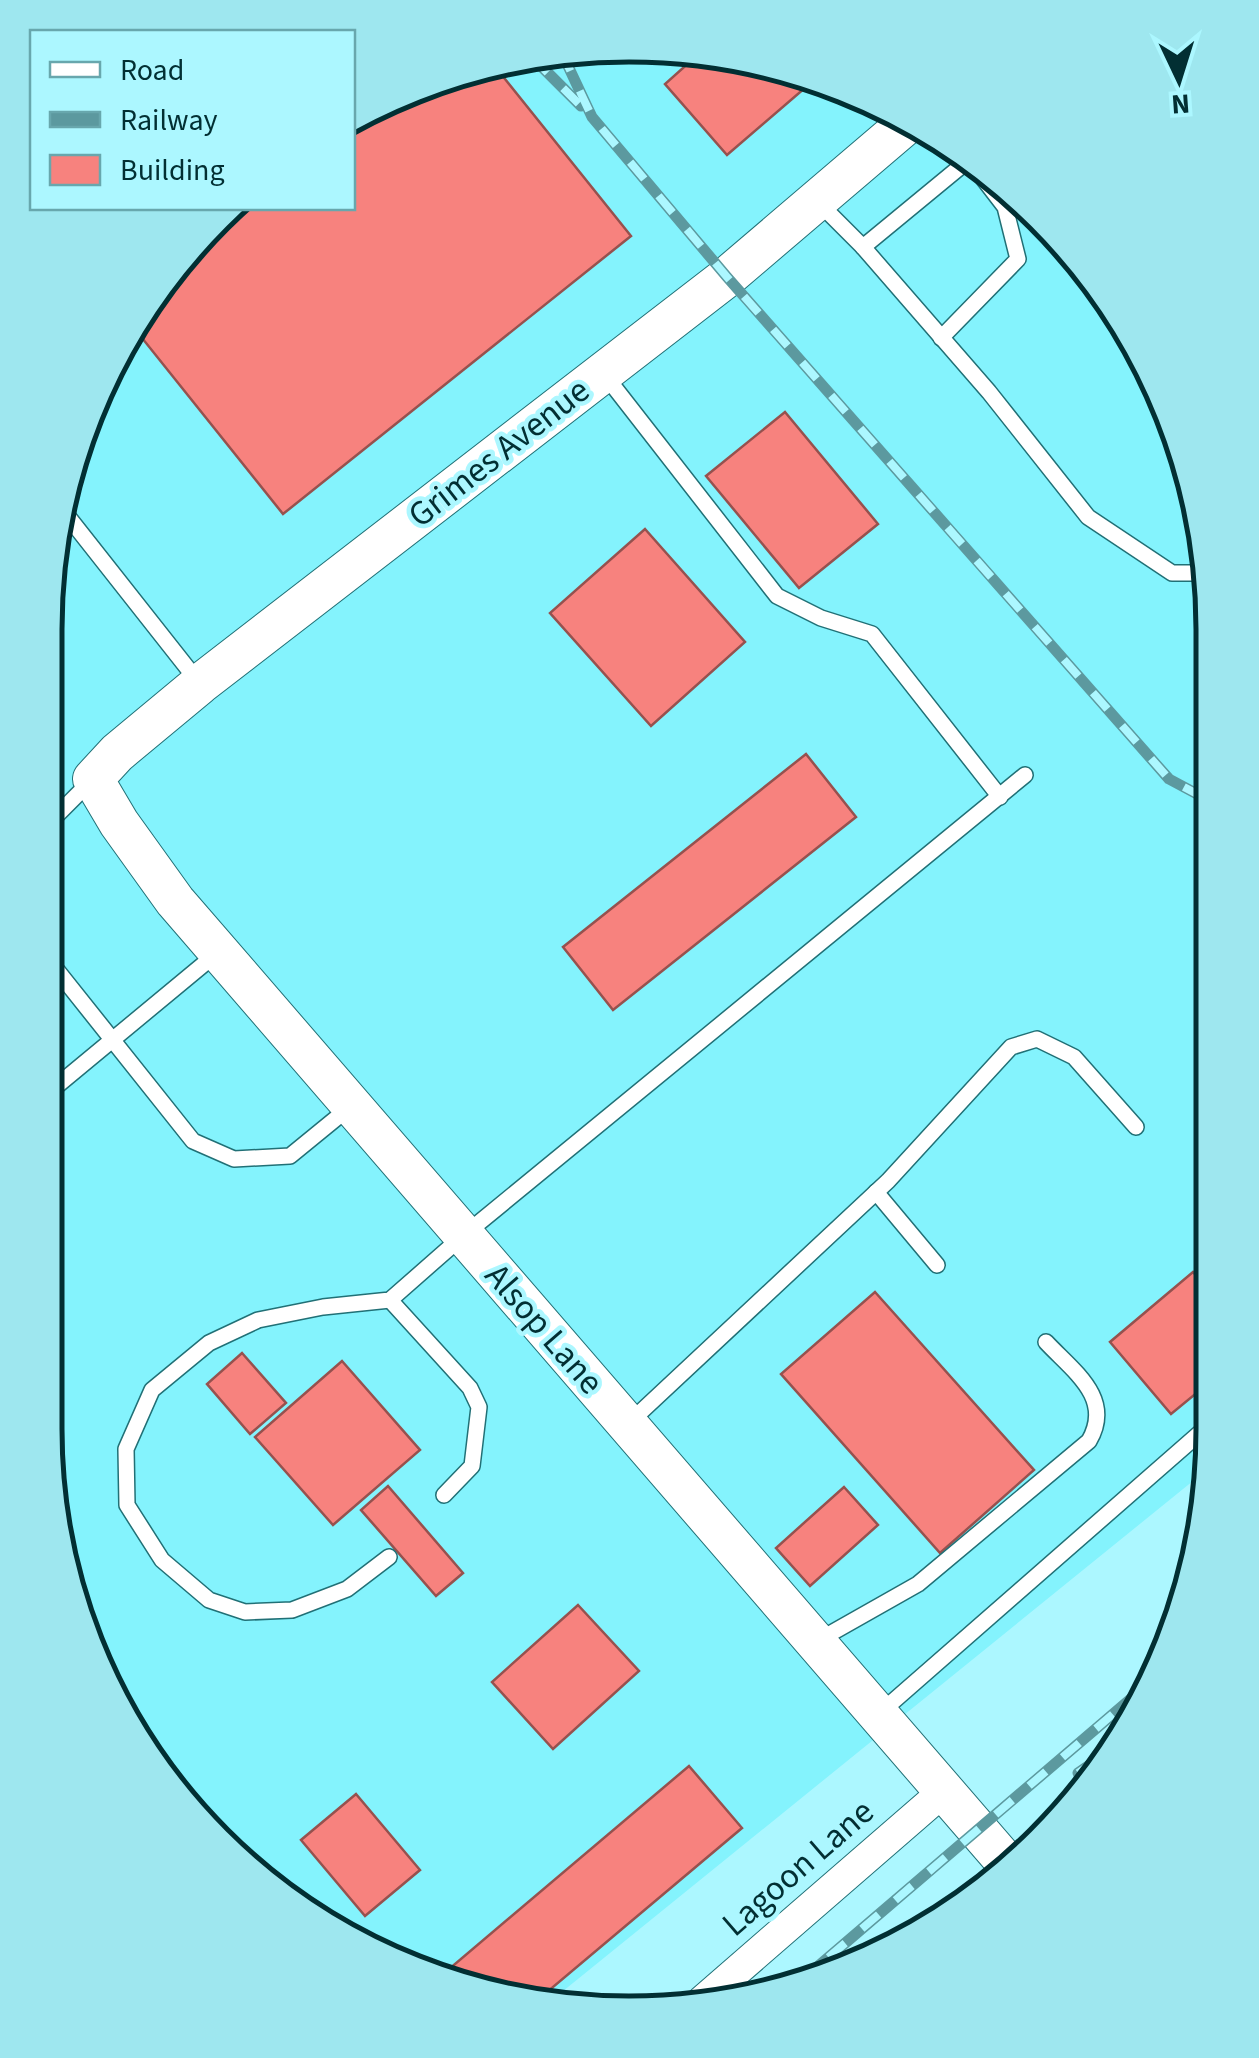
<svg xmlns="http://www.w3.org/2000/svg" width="1259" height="2058" font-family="'Source Sans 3',sans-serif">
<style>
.built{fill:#84f3fd}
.building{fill:#f7827e;stroke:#96514e;stroke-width:2.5}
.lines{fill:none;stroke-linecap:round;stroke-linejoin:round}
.service-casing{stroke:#217076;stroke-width:18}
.minor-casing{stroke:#217076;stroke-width:32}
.tertiary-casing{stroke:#217076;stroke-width:42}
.service{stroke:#fff;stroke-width:15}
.minor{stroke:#fff;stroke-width:30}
.tertiary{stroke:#fff;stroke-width:40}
.rail-casing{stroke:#5c999f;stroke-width:11}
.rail{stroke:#acf7ff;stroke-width:8;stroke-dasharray:22;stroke-linecap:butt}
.labels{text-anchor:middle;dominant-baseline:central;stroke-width:9;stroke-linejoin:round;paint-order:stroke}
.street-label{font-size:35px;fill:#022f33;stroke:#acf7ff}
.rim{fill:none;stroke:#022f33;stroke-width:5}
</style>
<rect width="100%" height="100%" fill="#acf7ff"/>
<path class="built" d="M553,50L780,65L985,165L1136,338L1183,442L1213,591L1209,1468L552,2000L442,1982L274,1893L165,1784L76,1616L45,1428L50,554L89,406L165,274L241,208H352L353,118Z"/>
<g class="building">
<path d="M693,59L780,65L813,81L727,155L665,84Z"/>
<path d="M497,69L631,236L283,514L134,328L165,274L241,208H352V118Z"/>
<path d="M785,412L878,524L799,588L706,476Z"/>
<path d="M645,529L745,642L651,726L550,613Z"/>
<path d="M806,754L856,817L613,1010L563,947Z"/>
<path d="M1193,1272L1210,1292V1382L1171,1414L1110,1342Z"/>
<path d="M875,1292L1034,1470L940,1553L781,1374Z"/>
<path d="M242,1353L286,1403L250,1434L207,1384Z"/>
<path d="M342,1361L420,1450L333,1525L255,1437Z"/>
<path d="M388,1486L463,1573L436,1596L361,1510Z"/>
<path d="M844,1487L878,1525L810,1586L776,1548Z"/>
<path d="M578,1605L639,1671L553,1749L492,1682Z"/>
<path d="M689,1766L742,1828L540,1998L450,1983L442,1975Z"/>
<path d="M356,1794L420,1870L365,1916L301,1840Z"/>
</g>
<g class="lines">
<g class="service-casing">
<g id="service">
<path d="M817,201L863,247L971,158"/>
<path d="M863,247L989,392L1088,517L1172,573H1209"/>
<path d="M941,338L1018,259L1005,207L969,160"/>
<path d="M604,374L777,596L821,618L872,634L1000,797"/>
<path d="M62,509L200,684"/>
<path d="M48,824L90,782"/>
<path d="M48,959L193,1141L234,1159L290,1156L350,1107"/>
<path d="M47,1094L216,954"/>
<path d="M876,1192L937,1265"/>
<path d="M390,1300L470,1388L479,1407L472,1466L444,1495"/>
<path d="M630,1422L888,1181L1011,1047L1037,1039L1074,1057L1136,1127"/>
<path d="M389,1557L347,1589L292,1610L245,1612L209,1600L162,1560L127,1505L126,1449L152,1390L209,1343L258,1320L323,1307L390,1300L464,1235L1025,775"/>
<path d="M819,1640L918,1584L1089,1441C1114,1398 1073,1371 1046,1342"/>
<path d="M881,1712L1209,1425"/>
</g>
</g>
<g class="minor-casing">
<path id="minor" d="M702,2001L944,1791"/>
</g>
<g class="tertiary-casing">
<path id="tertiary" d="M904,126L727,277L200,684L117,753L93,779L119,823L175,901L1010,1867"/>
</g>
<use href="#service" class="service"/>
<use href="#minor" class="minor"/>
<use href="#tertiary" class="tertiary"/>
<g class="rail-casing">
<g id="rail">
<path d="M561,51L592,117L727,277L1169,779L1212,802"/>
<path d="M532,57L581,106"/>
<path d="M1078,1773L1114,1748"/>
<path d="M795,1986L1154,1679"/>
</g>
</g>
<use href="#rail" class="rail"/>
</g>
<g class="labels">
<g class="street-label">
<text transform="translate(499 453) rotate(-38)">Grimes Avenue</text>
<text transform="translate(544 1329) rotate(49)">Alsop Lane</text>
<text transform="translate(798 1868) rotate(-41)">Lagoon Lane</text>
</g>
</g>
<path d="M0 0H1259V2058H0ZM629 62H629A567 567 0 0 1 1196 629V1429A567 567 0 0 1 629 1996H629A567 567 0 0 1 62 1429V629A567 567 0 0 1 629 62Z" fill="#9ee7ef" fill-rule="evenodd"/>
<path class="rim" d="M629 62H629A567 567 0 0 1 1196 629V1429A567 567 0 0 1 629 1996H629A567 567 0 0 1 62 1429V629A567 567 0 0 1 629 62Z"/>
<rect x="30" y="30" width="325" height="180" fill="#acf7ff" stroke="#68a7ad" stroke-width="2.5"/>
<rect x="50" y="62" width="50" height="15" fill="#ffffff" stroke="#68a7ad" stroke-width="2.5"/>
<text x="120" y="80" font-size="30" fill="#022f33">Road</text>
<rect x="50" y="112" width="50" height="15" fill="#5c999f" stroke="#68a7ad" stroke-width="2.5"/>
<text x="120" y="130" font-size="30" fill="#022f33">Railway</text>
<rect x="50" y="155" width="50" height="30" fill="#f7827e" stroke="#68a7ad" stroke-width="2.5"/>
<text x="120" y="180" font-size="30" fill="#022f33">Building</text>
<g transform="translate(1179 80) rotate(176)" stroke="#acf7ff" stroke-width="8" paint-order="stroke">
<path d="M0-8L18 38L0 25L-18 38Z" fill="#022f33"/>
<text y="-15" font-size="28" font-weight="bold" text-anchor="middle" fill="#022f33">N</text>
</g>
</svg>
